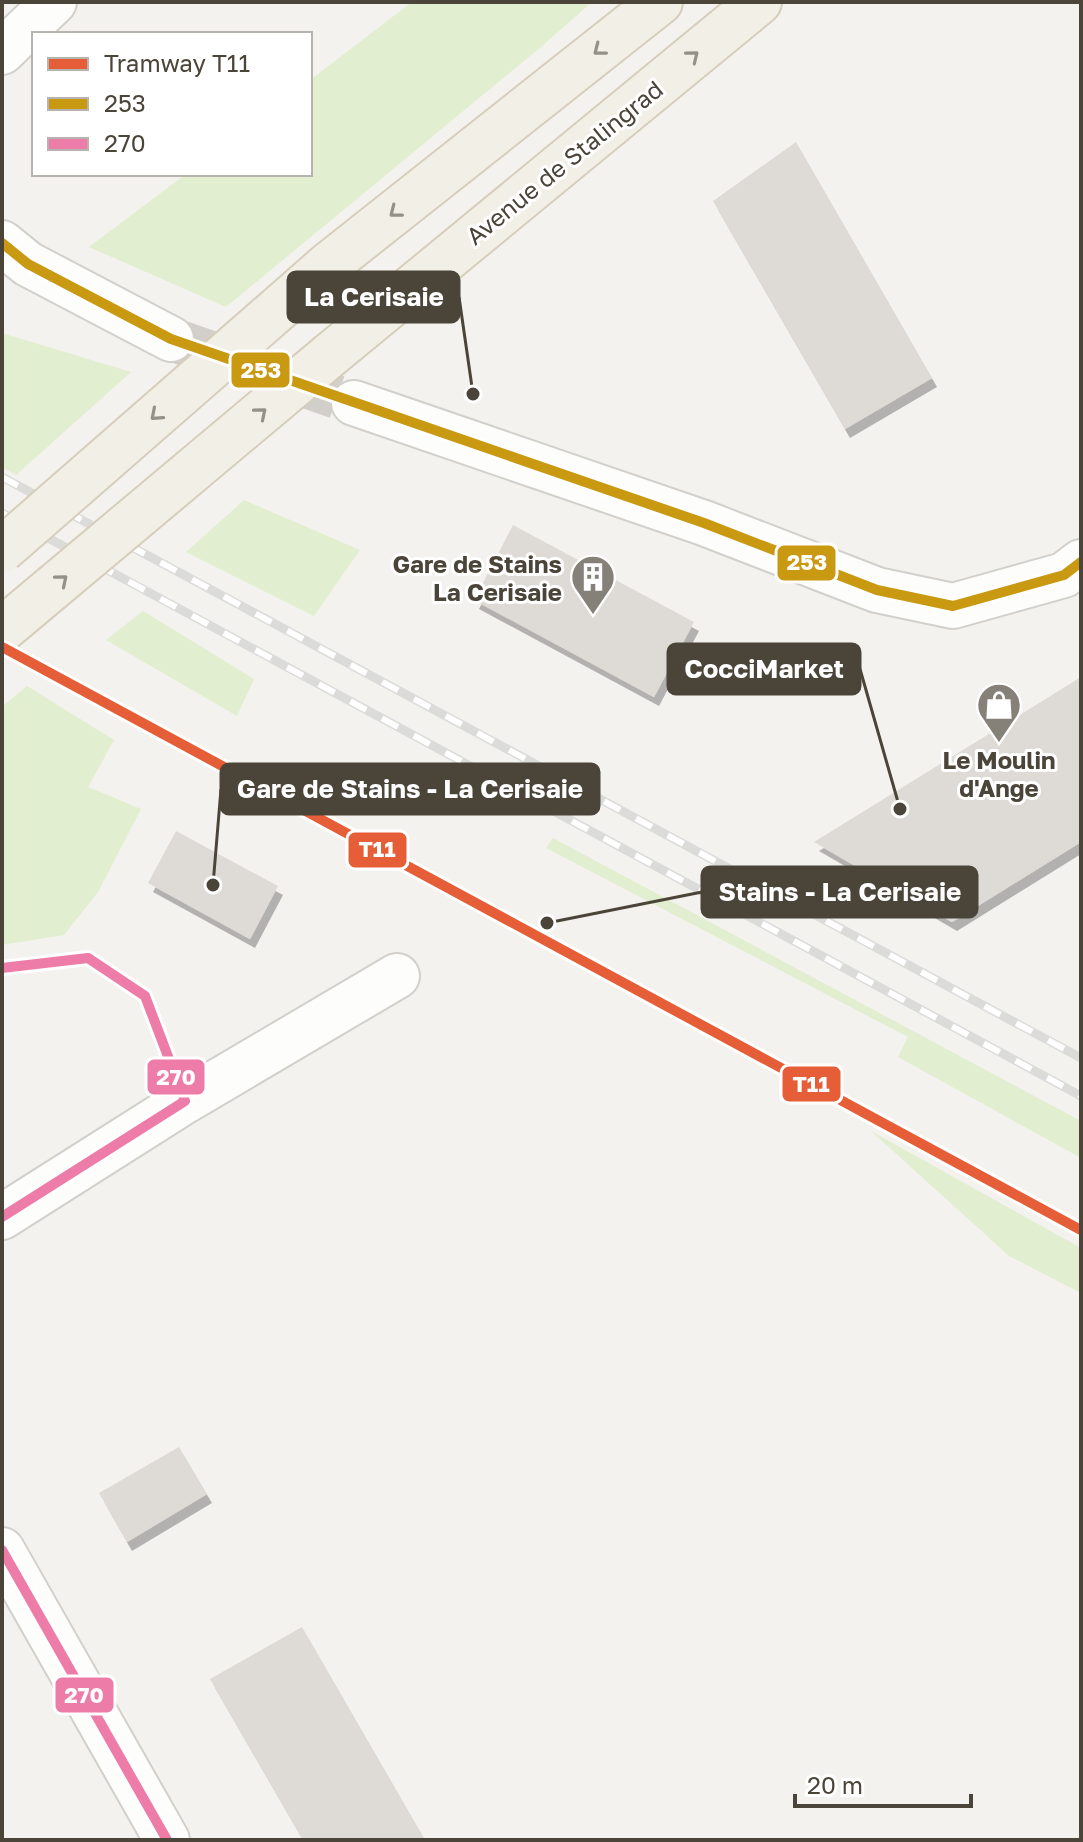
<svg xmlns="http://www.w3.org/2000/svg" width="1083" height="1842" font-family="'Golos Text',sans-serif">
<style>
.green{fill:#e1eecf}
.building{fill:#dedbd6;filter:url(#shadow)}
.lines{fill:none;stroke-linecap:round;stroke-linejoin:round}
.street-tunnel{stroke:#d2cfca;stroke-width:44;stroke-dasharray:44 22;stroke-linecap:butt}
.street-casing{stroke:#d2d0cb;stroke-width:48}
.primary-casing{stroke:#d6cebb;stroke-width:48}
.street{stroke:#fdfdfc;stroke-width:44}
.primary{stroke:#f2efe6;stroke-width:44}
.rail-casing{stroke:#dbdbda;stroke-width:9}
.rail{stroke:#fff;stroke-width:6;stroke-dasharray:18;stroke-linecap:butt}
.primary-bridge-casing{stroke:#d6cebb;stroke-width:48;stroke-linecap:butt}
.primary-bridge{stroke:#f2efe6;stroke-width:44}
.bus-1-casing{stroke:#fff;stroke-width:16}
.bus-2-casing{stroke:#fff;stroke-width:16}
.bus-1{stroke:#c99911;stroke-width:10}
.bus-2{stroke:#ed7ca8;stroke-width:10}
.tram-1-casing{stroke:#fff;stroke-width:16}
.tram-1{stroke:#e65e37;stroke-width:10}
.oneway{stroke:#969187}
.labels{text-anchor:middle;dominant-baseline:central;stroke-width:6;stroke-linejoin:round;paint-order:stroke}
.street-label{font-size:24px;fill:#4b4439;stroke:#fff}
.poi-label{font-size:24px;font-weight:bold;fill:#4b4439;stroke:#fff;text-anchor:end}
.leader{fill:none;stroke:#4b4439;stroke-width:3}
.callout-dot{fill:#4b4439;stroke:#fff;stroke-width:3}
.callout{fill:#4b4439;stroke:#4b4439;stroke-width:3}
.callout-label{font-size:26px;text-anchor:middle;font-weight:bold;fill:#fff}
.line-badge{stroke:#fff;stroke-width:3}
.badge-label{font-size:22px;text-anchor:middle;font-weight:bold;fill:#fff}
</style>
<defs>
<filter id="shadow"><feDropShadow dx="5" dy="9" stdDeviation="0" flood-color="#0004"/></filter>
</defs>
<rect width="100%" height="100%" fill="#f4f2ee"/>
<g class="green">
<path d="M412,2H592L541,47L226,307L89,247L186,174H310V80Z"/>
<path d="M2,333L131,372L16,475L2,467Z"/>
<path d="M244,500L360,550L314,616L186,552Z"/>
<path d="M143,611L254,679L237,716L106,640Z"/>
<path d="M27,686L114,740L88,787L141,809L98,892L64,935L2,945V707Z"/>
<path d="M553,838L1081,1121V1158L898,1057L908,1037L546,848Z"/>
<path d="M871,1131L1081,1248V1293L1009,1256Z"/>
</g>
<g class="building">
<path d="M796,142L932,378L845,429L713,201Z"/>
<path d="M513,525L694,622L654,697L474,600Z"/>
<path d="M1081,677V842L952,922L814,842Z"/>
<path d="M176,831L278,886L250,939L148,883Z"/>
<path d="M179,1447L207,1494L127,1542L99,1493Z"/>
<path d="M302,1627L425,1840H303L210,1679Z"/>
</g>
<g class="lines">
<path class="street-tunnel" d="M171,339L354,403"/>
<g class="street-casing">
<g id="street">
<path d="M2,52L54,2"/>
<path d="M2,243L28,264L171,339"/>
<path d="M354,403L704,523L877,590L953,606L1064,575L1081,562"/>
<path d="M2,1217L185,1101L397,976"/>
<path d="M2,1550L167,1840"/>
</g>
</g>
<g class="primary-casing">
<g id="primary">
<path d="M278,309L328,265L660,2"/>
<path d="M330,355L759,2"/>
</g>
</g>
<use href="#street" class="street"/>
<use href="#primary" class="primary"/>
<g class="rail-casing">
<g id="rail">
<path d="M2,477L1081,1058"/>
<path d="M2,513L1081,1096"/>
</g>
</g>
<use href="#rail" class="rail"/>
<g class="primary-bridge-casing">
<g id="primary-bridge">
<path d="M2,550L278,309"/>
<path d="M2,630L330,355"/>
</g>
</g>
<use href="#primary-bridge" class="primary-bridge"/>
<g class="bus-1-casing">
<path id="bus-1" d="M2,243L28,264L171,339L704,523L877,590L953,606L1064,575L1081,562"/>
</g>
<g class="bus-2-casing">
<g id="bus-2">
<path d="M2,968L88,958L145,996L185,1101L2,1217"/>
<path d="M2,1550L167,1840"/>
</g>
</g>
<use href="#bus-1" class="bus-1"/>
<use href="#bus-2" class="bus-2"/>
<g class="tram-1-casing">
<path id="tram-1" d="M2,647L1081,1230"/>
</g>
<use href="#tram-1" class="tram-1"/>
</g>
<defs><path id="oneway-chevron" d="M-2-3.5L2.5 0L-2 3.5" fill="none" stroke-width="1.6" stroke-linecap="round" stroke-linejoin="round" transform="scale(2)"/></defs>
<g class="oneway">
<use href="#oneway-chevron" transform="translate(599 50) rotate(142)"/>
<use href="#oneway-chevron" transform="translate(693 56) rotate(-39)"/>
<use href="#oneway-chevron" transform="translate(395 212) rotate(142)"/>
<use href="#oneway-chevron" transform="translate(261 413) rotate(-40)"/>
<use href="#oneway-chevron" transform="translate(156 415) rotate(139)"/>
<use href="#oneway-chevron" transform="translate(62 580) rotate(-40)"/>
</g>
<defs>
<g id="building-pin" transform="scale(2.3)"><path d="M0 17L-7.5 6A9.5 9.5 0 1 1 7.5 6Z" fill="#868178" stroke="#fff"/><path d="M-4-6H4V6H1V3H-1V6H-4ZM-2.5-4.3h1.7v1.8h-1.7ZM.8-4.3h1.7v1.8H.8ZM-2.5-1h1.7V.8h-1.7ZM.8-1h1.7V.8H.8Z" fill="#fff"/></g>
<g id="shop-pin" transform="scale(2.3)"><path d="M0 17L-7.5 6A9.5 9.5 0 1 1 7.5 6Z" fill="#868178" stroke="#fff"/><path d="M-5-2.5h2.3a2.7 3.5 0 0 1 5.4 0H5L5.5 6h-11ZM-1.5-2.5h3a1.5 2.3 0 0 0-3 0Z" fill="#fff"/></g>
</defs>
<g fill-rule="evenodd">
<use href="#building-pin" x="593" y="577"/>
<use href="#shop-pin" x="999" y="705"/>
</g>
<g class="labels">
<g class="street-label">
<text transform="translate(564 162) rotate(-39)">Avenue de Stalingrad</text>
</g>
<g class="poi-label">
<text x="562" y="563">Gare de Stains<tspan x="562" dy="28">La Cerisaie</tspan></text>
<text x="999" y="759" text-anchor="middle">Le Moulin<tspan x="999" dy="28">d'Ange</tspan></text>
</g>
</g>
<path class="leader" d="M473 394L459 297M900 809L860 669M213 885L221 789M547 923L702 892"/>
<g class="callout-dot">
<circle cx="473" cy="394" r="8"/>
<circle cx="900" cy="809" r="8"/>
<circle cx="213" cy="885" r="8"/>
<circle cx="547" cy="923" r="8"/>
</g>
<g class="callout">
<rect x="288" y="272" width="171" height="50" rx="8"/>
<rect x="668" y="644" width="192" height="50" rx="8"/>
<rect x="221" y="764" width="378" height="50" rx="8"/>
<rect x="702" y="867" width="275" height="50" rx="8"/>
</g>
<g class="callout-label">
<text x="374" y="306">La Cerisaie</text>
<text x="764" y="678">CocciMarket</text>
<text x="410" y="798">Gare de Stains - La Cerisaie</text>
<text x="840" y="901">Stains - La Cerisaie</text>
</g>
<g class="line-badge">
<rect x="230" y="351" width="61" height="38" rx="8" fill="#c99911"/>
<rect x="776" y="544" width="61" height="38" rx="8" fill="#c99911"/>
<rect x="347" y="831" width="61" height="38" rx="8" fill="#e65e37"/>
<rect x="146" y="1058" width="60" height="38" rx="8" fill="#ed7ca8"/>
<rect x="781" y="1065" width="61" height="38" rx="8" fill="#e65e37"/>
<rect x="54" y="1676" width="61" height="38" rx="8" fill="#ed7ca8"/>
</g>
<g class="badge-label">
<text x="261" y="378">253</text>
<text x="807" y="570">253</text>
<text x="377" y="857">T11</text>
<text x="176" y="1085">270</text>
<text x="811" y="1092">T11</text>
<text x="84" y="1703">270</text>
</g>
<rect width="1083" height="1842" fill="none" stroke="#4b4439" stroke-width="8"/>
<rect x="32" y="32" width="280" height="144" fill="#ffffff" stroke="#b7b4b0" stroke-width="2"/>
<rect x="48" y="58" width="40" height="12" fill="#e65e37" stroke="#b7b4b0" stroke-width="2"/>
<text x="104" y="72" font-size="24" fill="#4b4439">Tramway T11</text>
<rect x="48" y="98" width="40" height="12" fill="#c99911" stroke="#b7b4b0" stroke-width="2"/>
<text x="104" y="112" font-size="24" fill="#4b4439">253</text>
<rect x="48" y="138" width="40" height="12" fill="#ed7ca8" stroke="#b7b4b0" stroke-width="2"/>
<text x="104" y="152" font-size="24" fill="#4b4439">270</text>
<path d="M795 1794v12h176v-12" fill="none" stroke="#4b4439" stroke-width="4"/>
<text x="807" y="1794" font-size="24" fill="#4b4439" stroke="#ffffff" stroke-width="6" paint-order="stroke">20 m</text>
</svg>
